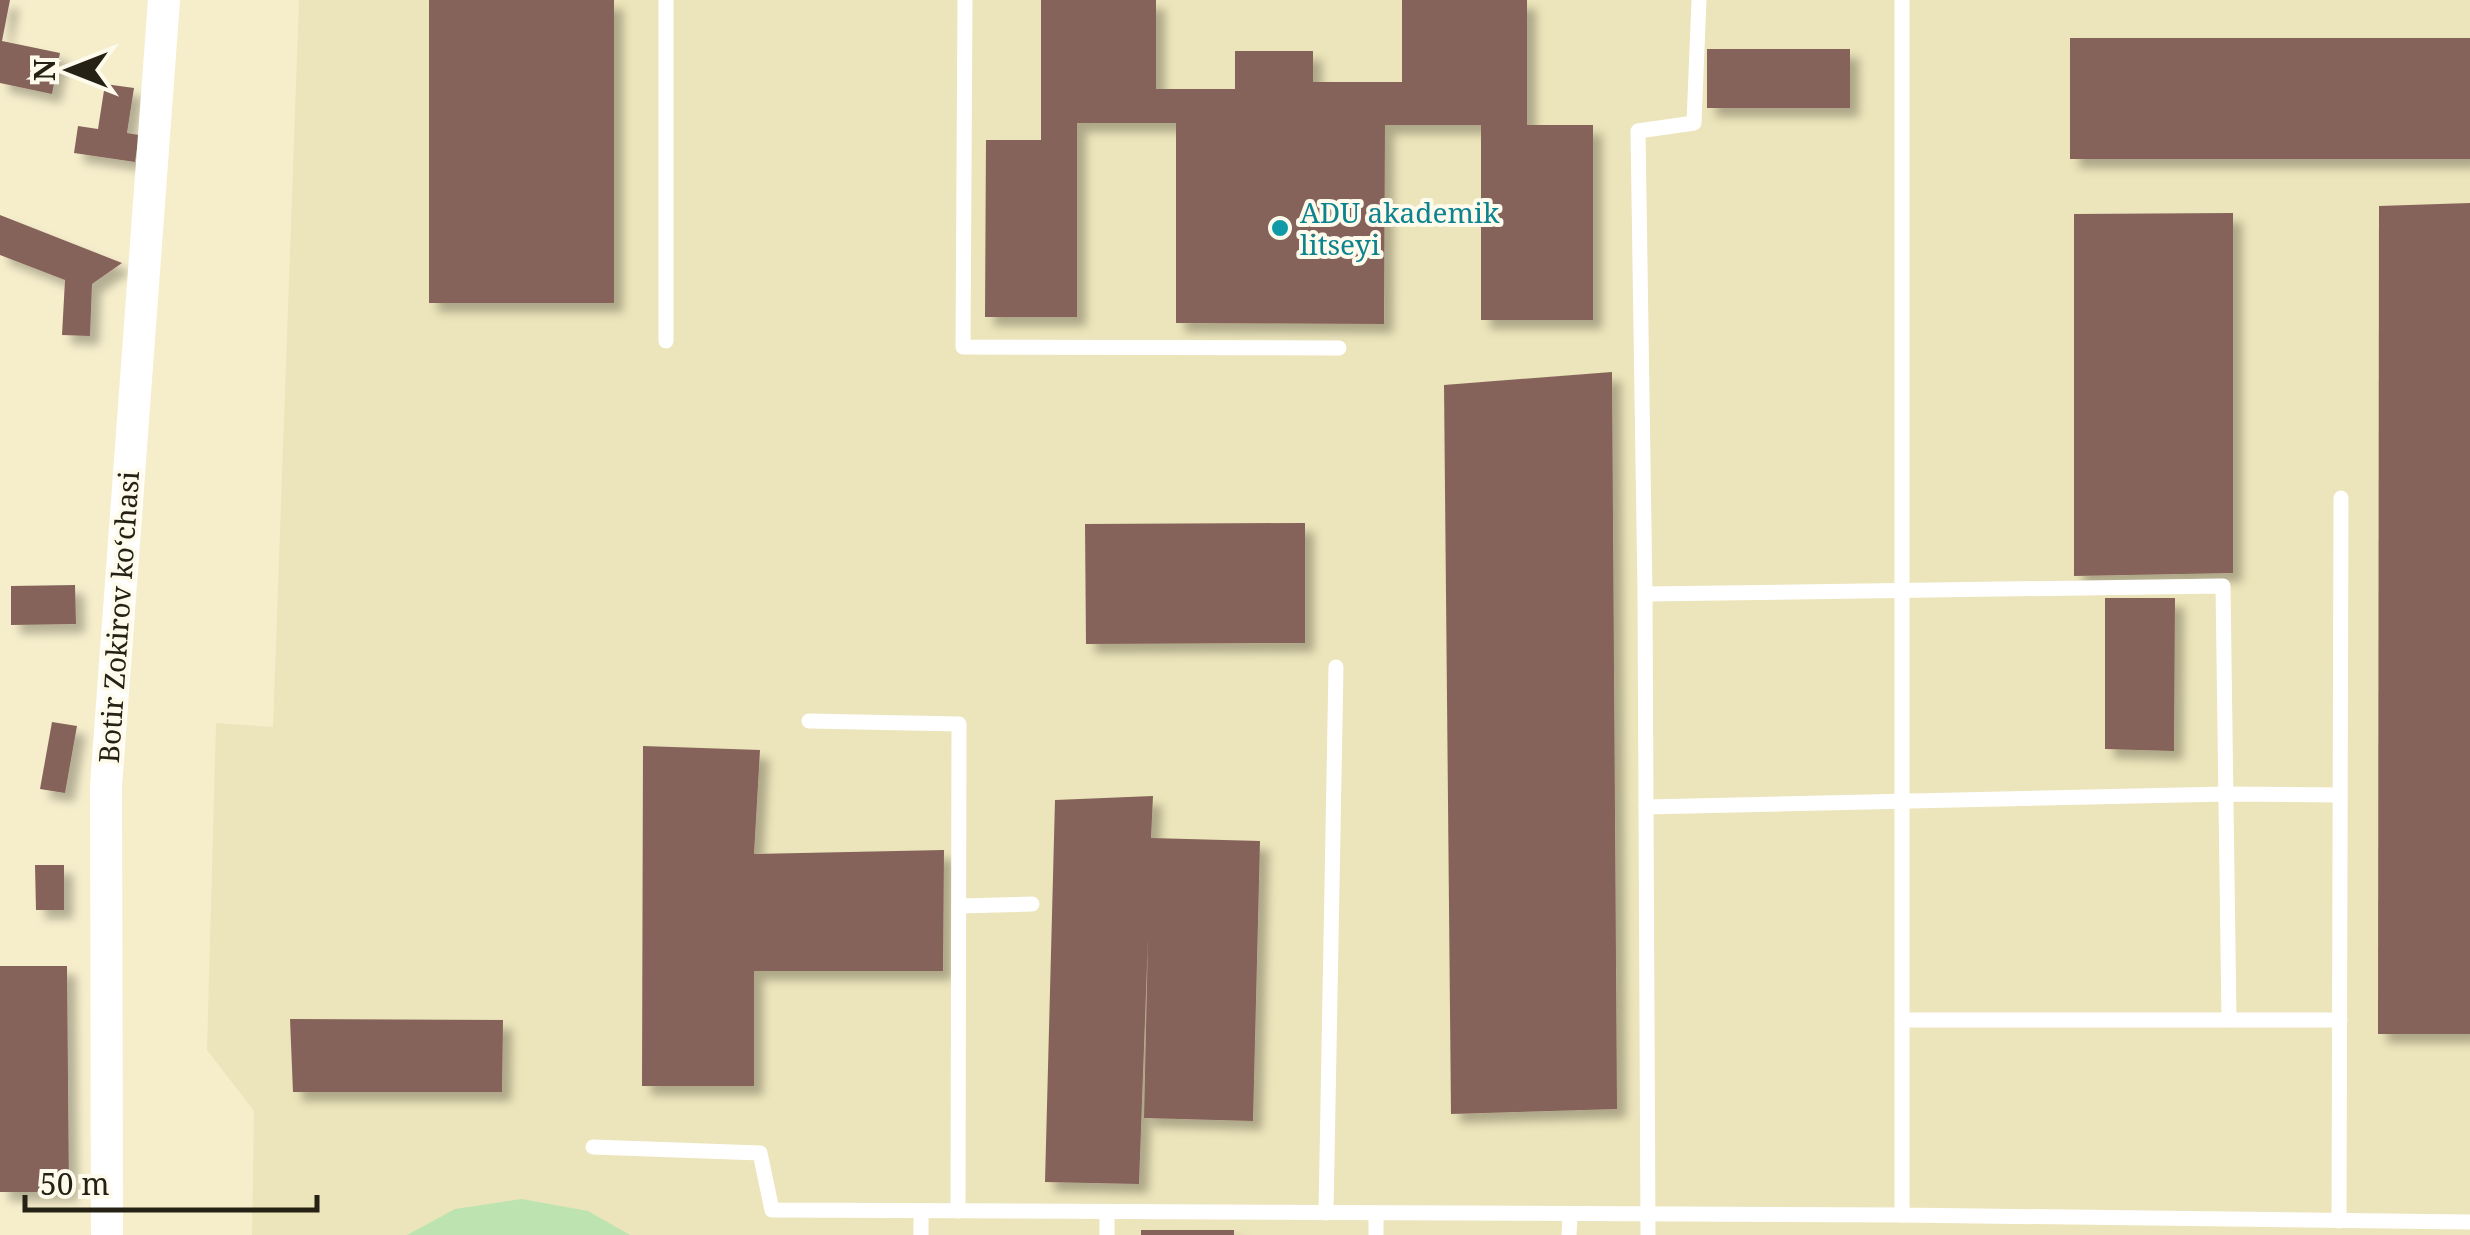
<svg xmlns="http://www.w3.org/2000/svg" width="2470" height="1235" font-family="'Noto Serif',serif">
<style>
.built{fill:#ece4ba}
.grass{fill:#bde4b0}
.building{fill:#85645a;filter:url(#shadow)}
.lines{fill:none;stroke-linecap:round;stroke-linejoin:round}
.lane{stroke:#fff;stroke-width:15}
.street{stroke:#fff;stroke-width:32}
.culture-dot{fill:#0f9aa8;stroke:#fefbed;stroke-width:4}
.labels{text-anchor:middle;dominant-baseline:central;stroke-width:8;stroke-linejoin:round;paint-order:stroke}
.culture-label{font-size:28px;fill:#0d838f;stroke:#fefbed;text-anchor:start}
.street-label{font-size:28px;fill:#252215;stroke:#fefbed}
</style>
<defs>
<filter id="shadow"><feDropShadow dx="9" dy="9" stdDeviation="5" flood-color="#0004"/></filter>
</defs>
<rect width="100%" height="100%" fill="#f6eecb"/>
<path class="built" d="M299,0H2470V1235H252L254,1111L207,1050L216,723L273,727Z"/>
<path class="grass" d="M522,1199L588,1211L630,1235H407L455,1209Z"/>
<g class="building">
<path d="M0,0H10L2,41L60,53L52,94L0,83Z"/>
<rect x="429" y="0" width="185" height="303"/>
<path d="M1041,0H1156V89H1235V51H1313V82H1402V0H1527V125H1593V320H1481V125H1385L1384,324L1176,323V123H1077V317H985L986,140H1041Z"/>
<rect x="2070" y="38" width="400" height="121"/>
<rect x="1707" y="49" width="143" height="59"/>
<path d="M105,84L134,88L127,133L139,135L135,162L74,153L78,126L98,129Z"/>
<path d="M2470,203V1034H2378L2379,206Z"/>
<path d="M2233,213V573L2074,576V214Z"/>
<path d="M0,215L122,263L92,284L90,336L62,335L65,280L0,255Z"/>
<path d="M1612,372L1617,1109L1451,1114L1444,385Z"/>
<path d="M1305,523V643L1086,644L1085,524Z"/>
<path d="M75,585L76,624L11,625V586Z"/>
<path d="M2105,598H2175L2174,751L2105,749Z"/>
<path d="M52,722L77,726L65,793L40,789Z"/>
<path d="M643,746L760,750L754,854L944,850L943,971H754V1086H642Z"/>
<path d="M1153,796L1151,838L1260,841L1253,1121L1144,1118L1148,938L1139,1184L1045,1182L1055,800Z"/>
<path d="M35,865H64V910H36Z"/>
<path d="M0,966H67L69,1192H0Z"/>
<path d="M290,1019L503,1020L502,1092H293Z"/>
<rect x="1141" y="1230" width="93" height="5"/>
</g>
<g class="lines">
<g class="lane">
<path d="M666,0V341"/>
<path d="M965,0L963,347L1339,348"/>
<path d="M1902,0V1215L2470,1222"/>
<path d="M1645,594L2223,586L2229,1020H2340"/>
<path d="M809,721L959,724L958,1211"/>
<path d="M1646,807L2227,794L2340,795"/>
<path d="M959,906L1032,904"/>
<path d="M1902,1020H2229"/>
<path d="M593,1147L760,1153L772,1210L1902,1215"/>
<path d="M1107,1213V1235"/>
<path d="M1326,1213L1336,667"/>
<path d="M2339,1221L2341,498"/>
<path d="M921,1235V1211"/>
<path d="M1376,1235V1213"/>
<path d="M1569,1235L1570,1214"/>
<path d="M1648,1235L1645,594L1638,131L1694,123L1699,0"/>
</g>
<path class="street" d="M107,1235L106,786L164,0"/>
</g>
<circle class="culture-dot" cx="1280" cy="228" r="10"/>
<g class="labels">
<g class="culture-label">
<text x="1300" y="212">ADU akademik<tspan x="1300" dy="32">litseyi</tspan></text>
</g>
<g class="street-label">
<text transform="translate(118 617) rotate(-86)">Botir Zokirov koʻchasi</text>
</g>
</g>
<g transform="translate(70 70) rotate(270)" stroke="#fefbed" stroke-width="8" paint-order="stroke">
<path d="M0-8L18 38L0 25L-18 38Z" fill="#252215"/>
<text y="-15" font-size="28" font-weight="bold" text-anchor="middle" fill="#252215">N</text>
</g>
<path d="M25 1195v15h292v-15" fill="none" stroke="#252215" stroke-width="5"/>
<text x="40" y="1195" font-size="30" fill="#252215" stroke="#fefbed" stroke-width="8" paint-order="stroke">50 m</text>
</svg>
